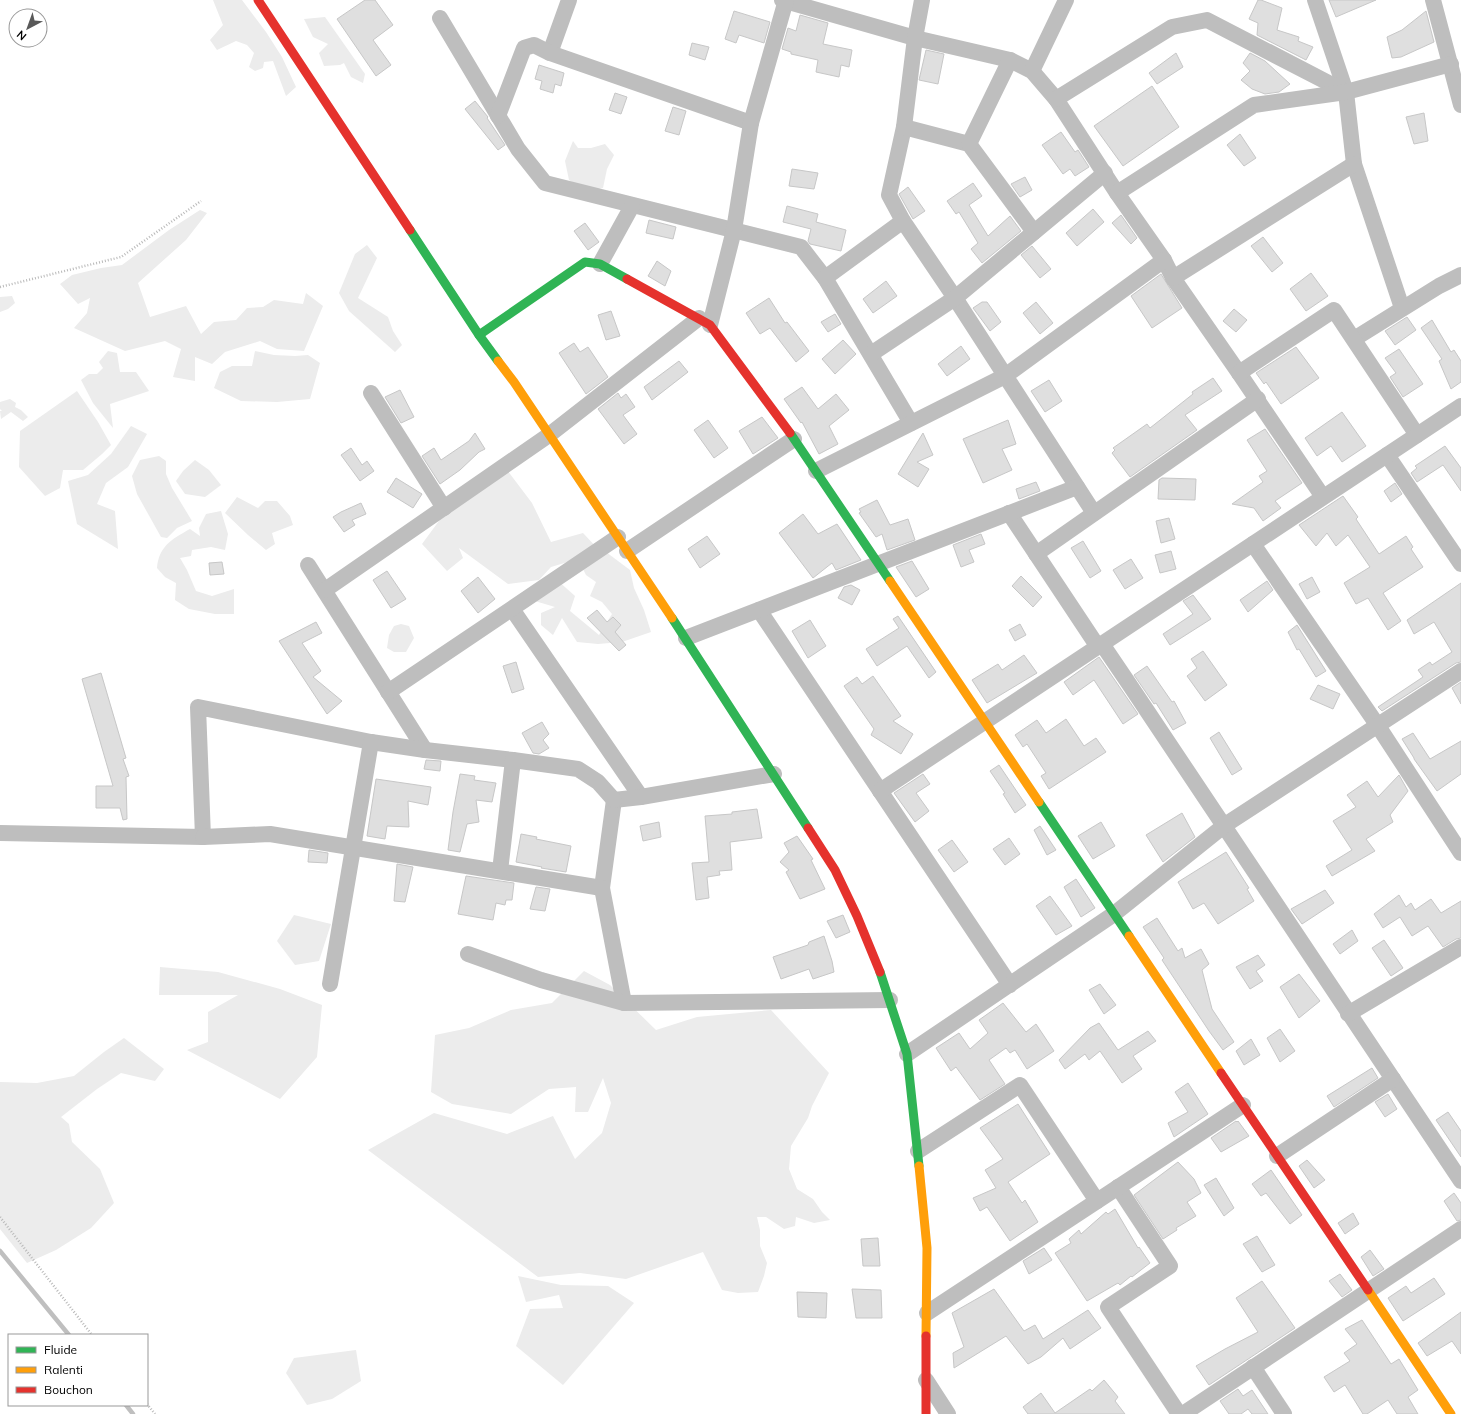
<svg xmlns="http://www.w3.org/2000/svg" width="1461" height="1414" font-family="Mulish,sans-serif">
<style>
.green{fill:#ececec}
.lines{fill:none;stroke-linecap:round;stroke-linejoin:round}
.stream{stroke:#bfbfbf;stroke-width:4.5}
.building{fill:#dfdfdf;stroke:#c7c7c7}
.path{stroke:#b9b9b9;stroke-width:2.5;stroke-dasharray:1 2;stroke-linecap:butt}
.street{stroke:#bebebe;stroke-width:16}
.fast{stroke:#30b455;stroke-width:9}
.slow{stroke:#ff9f0a;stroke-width:9}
.jam{stroke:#e5322d;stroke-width:9}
</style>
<rect width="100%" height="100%" fill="#fff"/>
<g class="green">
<path d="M213,0H242L266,32L282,57L296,87L286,96L273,61L264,62L263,68L255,71L249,67L254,53L247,45L236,41L217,50L210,40L223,25Z"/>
<path d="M325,17L365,74L363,83L351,77L344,63L340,65L324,66L319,53L328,44L313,37L304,19Z"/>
<path d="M573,141L578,148H591L605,144L614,155L607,169L603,188L586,191L569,180L565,161Z"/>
<path d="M200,210L207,213L186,240L138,283L150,317L186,306L201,334L214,322L236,320L247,308L263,307L274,300L303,304L306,293L323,306L304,351L277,349L260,341L225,352L212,364L195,357V381L173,377L181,349L165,341L125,351L74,328L87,313L90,298L78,304L60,284L72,275L101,268L122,265L169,230Z"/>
<path d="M367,245L377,258L358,298L388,317L393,331L402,345L395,352L349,311L339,293L355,254Z"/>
<path d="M12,296L15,303L8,309L0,312V297Z"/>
<path d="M108,351L117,353L120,372H136L149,391L110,404L113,428L93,403L81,380L89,374H97L103,368L99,362Z"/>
<path d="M255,351L274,355L295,356L308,355L320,363L310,399L277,402L241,401L214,388L220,372L232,366H252Z"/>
<path d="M77,391L98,422L111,445L102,454L83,470H63L60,488L45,496L19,467L20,431Z"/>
<path d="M10,399L16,403L15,407L21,410L28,417L23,421L11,412L1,419L0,411H2L0,409V402Z"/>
<path d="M131,426L147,434L128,467L106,483L97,504L115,511L118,549L77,524L68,481L88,475L111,454Z"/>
<path d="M159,456L166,461V474L172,488L192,521L177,528L167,538L161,537L137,494L132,476L140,460Z"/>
<path d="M195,460L209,470L221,485L205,497L185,494L176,481L183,471Z"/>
<path d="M507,470L532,503L551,542L583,533L599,550L581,558L551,567L539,580L508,584L459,548L463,558L447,571L422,544L447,510Z"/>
<path d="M237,497L258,508L265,501H277L290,516L293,525L272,533L275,544L266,550L248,535L225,513Z"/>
<path d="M221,511L228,534L225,550L211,547L192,550L191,556L180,558L187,570L196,591L212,596L234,589V614H215L189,609L175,600L176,583L165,577L157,568C159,546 172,539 190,529L200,536L199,528L206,514Z"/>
<path d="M606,552L630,570L634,588L644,610L651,632L622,642L598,644L577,642L562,618L553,635L541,625V613L555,607L528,599L532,585L557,580L575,596L570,611L599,635L612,614L602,602L590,596L596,582L586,575L582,567Z"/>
<path d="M401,624L409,626L414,638L406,652H394L387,648L389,635L394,626Z"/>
<path d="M294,915L331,924L319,961L295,965L277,941Z"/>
<path d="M160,967L218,972L280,989L322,1005L317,1057L280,1099L187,1050L208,1042V1012L238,995H159Z"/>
<path d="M584,971L610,985L656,1030L697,1017L771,1010L829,1073L812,1106L808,1118L791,1146L789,1169L797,1189L813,1199L822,1212L830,1220L814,1223L796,1217L795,1226L784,1229L766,1217H757L760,1230V1246L767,1263L764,1276L758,1292L738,1293L722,1290L703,1252L626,1279L580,1273L538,1277L368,1150L434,1113L507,1134L553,1116L575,1159L602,1133L611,1103L603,1078L588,1112H575L576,1087L549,1089L511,1114L452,1104L431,1092L435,1035L469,1028L511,1010L552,1003Z"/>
<path d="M124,1038L164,1069L155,1081L121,1073L97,1089L61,1117L69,1124L72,1142L100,1169L114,1203L91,1228L56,1250L27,1263L0,1229V1082L37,1083L74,1076L104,1052Z"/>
<path d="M518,1276L561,1285L608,1286L634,1303L563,1385L516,1346L530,1309L563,1308L559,1295L526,1302Z"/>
<path d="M356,1350L361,1381L332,1399L307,1405L286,1373L294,1358Z"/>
</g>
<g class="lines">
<g class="stream">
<path d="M0,1251L69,1335"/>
<path d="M126,1405L133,1414"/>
</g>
</g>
<g class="building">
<path d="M365,0H375L393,25L373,40L391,65L376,76L337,19Z"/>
<path d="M1258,0H1261L1282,8L1277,30L1299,37L1298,41L1313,47L1306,60L1257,35L1258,23L1249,19Z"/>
<path d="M1329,0H1376L1336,17Z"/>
<path d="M734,11L770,22L764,43L739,35L736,43L725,39Z"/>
<path d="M1426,11L1434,42L1401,57L1392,58L1387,37L1402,30Z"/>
<path d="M800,15L828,23L823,44L852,50L849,67L841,65L839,77L816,72L818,60L791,54V52L782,49L788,28L796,31Z"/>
<path d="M692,43L709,47L705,60L689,55Z"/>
<path d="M926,50L944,54L938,84L919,80Z"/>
<path d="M1176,53L1183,67L1157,84L1149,73Z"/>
<path d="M1250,53L1265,61L1290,84L1279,92L1265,94L1252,89L1241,80L1250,71L1243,63Z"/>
<path d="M539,65L564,73L561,86L555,84L553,93L540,89L542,81L535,79Z"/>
<path d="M1152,86L1179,127L1123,166L1094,126Z"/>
<path d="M615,93L627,97L621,114L609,110Z"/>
<path d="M475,101L488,117L487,118L505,145L498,150L465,109Z"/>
<path d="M673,107L686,111L679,135L665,131Z"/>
<path d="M1424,113L1428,141L1414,144L1406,117Z"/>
<path d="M1061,132L1075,152L1078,150L1089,167L1075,176L1070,169L1063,174L1042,145Z"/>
<path d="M1240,134L1256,158L1244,166L1227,145Z"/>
<path d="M792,169L818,173L814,189L789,186Z"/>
<path d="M1025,177L1032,190L1020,197L1011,184Z"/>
<path d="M973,183L982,196L969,205L988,236L1010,216L1021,231L982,263L971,249L978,243L959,212L956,214L947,201Z"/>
<path d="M908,187L925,211L913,219L899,194Z"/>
<path d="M787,206L818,214L816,222L846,230L841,251L810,244L808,241L811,229L783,222Z"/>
<path d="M1093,209L1104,222L1077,246L1066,233Z"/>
<path d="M1121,215L1137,238L1131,244L1112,223Z"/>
<path d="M649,220L676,227L673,239L646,233Z"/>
<path d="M585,223L599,242L588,250L574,231Z"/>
<path d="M1263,237L1283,263L1272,272L1251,246Z"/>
<path d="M1032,246L1051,269L1040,278L1021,255Z"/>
<path d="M657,261L671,271L665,286L648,276Z"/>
<path d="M1311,273L1328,296L1306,311L1290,289Z"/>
<path d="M1161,274L1182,308L1152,328L1131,296Z"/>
<path d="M886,281L897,296L873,313L863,299Z"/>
<path d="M769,298L785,323L787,322L809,351L796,362L770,328L760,334L746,313Z"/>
<path d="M982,302H987L1001,322L990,331L973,308Z"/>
<path d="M1036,302L1053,323L1040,334L1023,313Z"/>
<path d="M1234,309L1247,320L1236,332L1223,321Z"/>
<path d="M611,311L620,336L606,340L598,315Z"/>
<path d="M835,314L841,324L828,332L821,322Z"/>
<path d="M1407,317L1416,330L1395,345L1385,331Z"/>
<path d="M1432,320L1451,352L1454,350L1461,361V382L1451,389L1439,361L1442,359L1421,328Z"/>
<path d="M843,340L856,354L835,374L822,359Z"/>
<path d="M574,343L580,352L588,347L608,377L586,394L559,353Z"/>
<path d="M961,346L970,359L947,376L938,364Z"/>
<path d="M1296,347L1319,378L1281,404L1266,382L1264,384L1256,373Z"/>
<path d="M1399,349L1423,384L1403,397L1390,377L1396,373L1385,358Z"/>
<path d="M679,361L688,372L652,400L644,387Z"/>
<path d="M1213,378L1222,391L1185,415L1197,430L1130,477L1112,453L1115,450L1113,448L1147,424L1150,428L1193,394L1192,392Z"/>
<path d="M1049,380L1062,401L1045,412L1031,391Z"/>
<path d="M802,387L818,409L836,394L849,410L829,426L838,444L819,454L802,422L801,423L784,399Z"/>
<path d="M400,390L414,417L401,423L385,397Z"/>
<path d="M618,393L621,398L626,394L635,407L623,415L637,434L624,444L598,409Z"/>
<path d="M1342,412L1366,446L1342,462L1331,446L1317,456L1305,438Z"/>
<path d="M762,417L778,438L753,454L739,431Z"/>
<path d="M708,420L728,448L714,458L694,430Z"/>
<path d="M1008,420L1016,444L1002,449L1012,470L983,483L963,439Z"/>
<path d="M1265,429L1302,483L1275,501L1281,508L1263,521L1254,508L1232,504L1263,482L1259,476L1267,471L1247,440Z"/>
<path d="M475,433L485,449L479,452L460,470L440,484L422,456L434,448L441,460L469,441Z"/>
<path d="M923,433L933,455L917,462L929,469L918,487L898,474Z"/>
<path d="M1445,446L1461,468V491L1443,465L1417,482L1411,473L1417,468L1415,466Z"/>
<path d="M351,448L362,465L367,461L374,471L360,481L341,455Z"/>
<path d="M396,478L422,494L413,508L387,492Z"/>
<path d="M1162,478L1196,479L1195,500L1158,499L1159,480Z"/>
<path d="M1036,482L1040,491L1019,499L1016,489Z"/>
<path d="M1395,483L1402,494L1391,502L1384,491Z"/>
<path d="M1343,496L1358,517L1356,519L1379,554L1406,536L1413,547L1411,549L1423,567L1383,593L1401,621L1388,630L1368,598L1356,604L1344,583L1370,567L1348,535L1336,546L1327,533L1316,546L1299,525Z"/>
<path d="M877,500L890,525L908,519L915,540L887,550L882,534L876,537L859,513L861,512L859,509Z"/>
<path d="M361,503L366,514L352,520L355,525L344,532L333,517L341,512Z"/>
<path d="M803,514L818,534L837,524L861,560L836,570L832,563L813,578L779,533Z"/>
<path d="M1169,518L1175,539L1161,543L1156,521Z"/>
<path d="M981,534L985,544L969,550L974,562L961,567L953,545Z"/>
<path d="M707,536L720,554L700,568L688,549Z"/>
<path d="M1083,541L1101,571L1090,578L1071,548Z"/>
<path d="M1171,551L1176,569L1160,573L1155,555Z"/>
<path d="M1131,559L1143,578L1125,589L1113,570Z"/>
<path d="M912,561L929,589L916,597L896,567Z"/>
<path d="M222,562L224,574L210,575L209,563Z"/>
<path d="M387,571L406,599L391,608L373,580Z"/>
<path d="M1021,576L1042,597L1033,607L1012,586Z"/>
<path d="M478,577L495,599L478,613L461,591Z"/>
<path d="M1312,577L1320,592L1307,599L1299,584Z"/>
<path d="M1267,581L1273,590L1248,612L1240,600Z"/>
<path d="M1461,583V662L1456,663L1382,711L1378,707L1423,677L1418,670L1430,662L1432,665L1452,652L1434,622L1414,634L1407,620Z"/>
<path d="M851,585L860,590L852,605L838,598L844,587Z"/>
<path d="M1193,595L1211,619L1170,645L1163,634L1193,614L1183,601Z"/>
<path d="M597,610L607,622L613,617L621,625L615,632L626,645L619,651L587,618Z"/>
<path d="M898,616L936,672L929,678L907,646L877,666L866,649L899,628L893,619Z"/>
<path d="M810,620L826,646L808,658L792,631Z"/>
<path d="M316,622L322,633L302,643L321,671L313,677L342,701L327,714L279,641Z"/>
<path d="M1020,624L1026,635L1015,641L1009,630Z"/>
<path d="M1297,625L1326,671L1316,677L1299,649L1297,650L1288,632Z"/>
<path d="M1203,651L1227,685L1205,701L1187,676L1197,668L1191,659Z"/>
<path d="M1024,655L1037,673L987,703L972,680L998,664L1002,670Z"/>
<path d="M1099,657L1138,714L1123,724L1094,680L1073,695L1064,682Z"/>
<path d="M516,662L524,689L512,693L503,666Z"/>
<path d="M1147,666L1172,702L1174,701L1186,723L1173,730L1156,703L1154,704L1134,675Z"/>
<path d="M101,673L126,758L123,759L129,776L126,777L127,819L123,820L120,808H96V786H113L82,679Z"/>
<path d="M873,676L901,716L893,721L913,734L901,754L871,735L874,729L844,686L857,677L862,684Z"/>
<path d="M1461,682V704L1452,688Z"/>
<path d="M1318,685L1340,694L1333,709L1310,699Z"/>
<path d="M1066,719L1084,746L1096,738L1106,752L1049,789L1041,776L1046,773L1027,744L1023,747L1015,735L1037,720L1046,733Z"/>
<path d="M542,722L549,734L543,740L549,748L539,754L533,753L522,733Z"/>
<path d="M1219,732L1242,769L1232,775L1210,738Z"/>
<path d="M1413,733L1430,759L1461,741V774L1437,791L1414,759V758L1402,739Z"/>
<path d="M426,760L441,761L440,771L424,769Z"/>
<path d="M999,765L1026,805L1015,813L1003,794L1005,793L990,771Z"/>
<path d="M460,774L475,776L474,780L496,783L492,802L476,800L479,822L467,824L460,852L448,850L453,812Z"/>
<path d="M923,774L930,784L916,793L929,811L915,822L894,793Z"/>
<path d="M1399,775L1408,791L1390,815L1393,822L1366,839L1375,851L1332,876L1326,866L1352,850L1333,821L1356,807L1347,795L1367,781L1378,797Z"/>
<path d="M376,779L431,787L428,805L408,801L409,827L387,826L385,839L367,836Z"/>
<path d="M757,809L762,838L730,842L732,870L719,871L720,875L707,877L709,898L696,900L692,863L709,862L705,816L732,814V812Z"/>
<path d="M1182,813L1195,837L1163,862L1146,835Z"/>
<path d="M659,822L661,837L643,841L640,826Z"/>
<path d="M1101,822L1115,846L1093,859L1078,836Z"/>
<path d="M1040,826L1056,850L1047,855L1034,830Z"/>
<path d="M521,834L537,837L536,839L571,846L566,872L541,868L542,867L516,862Z"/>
<path d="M797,836L813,859L811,860L825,889L800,899L786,872L789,870L780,862L789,852L784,843Z"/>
<path d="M1009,838L1020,854L1005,865L993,849Z"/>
<path d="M952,840L968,862L954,872L938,850Z"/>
<path d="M309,850L328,853L327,863L308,862Z"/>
<path d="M1226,852L1249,888L1247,889L1254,901L1218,924L1204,903L1193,909L1178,882Z"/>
<path d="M397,864L413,867L405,902L394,901Z"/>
<path d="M466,876L514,883L512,900H506L505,905L496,903L493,920L458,914Z"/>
<path d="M1076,879L1095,908L1081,917L1064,887Z"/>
<path d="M536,887L550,889L545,911L530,909Z"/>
<path d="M1325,890L1334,903L1302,924L1291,909Z"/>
<path d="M1399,895L1406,907L1411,903L1415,910L1431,899L1441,913L1461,901V938L1456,939L1443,947L1428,926L1412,936L1400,917L1383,928L1374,914Z"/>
<path d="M1050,896L1072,926L1056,935L1036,906Z"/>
<path d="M843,915L850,932L836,938L827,921Z"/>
<path d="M1157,918L1178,951L1182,948L1185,958L1201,949L1209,964L1202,970L1212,1009L1234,1042L1223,1050L1209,1031L1162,960L1164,958L1143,927Z"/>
<path d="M1352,930L1358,941L1340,954L1333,944Z"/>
<path d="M824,936L832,961L834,972L813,979L809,969L781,979L773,957L808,945L809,942Z"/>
<path d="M1384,940L1403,968L1391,976L1372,948Z"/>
<path d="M1258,955L1265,965L1256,971L1263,981L1250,989L1236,967Z"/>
<path d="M1299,974L1320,1001L1299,1018L1280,987Z"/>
<path d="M1100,984L1116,1005L1104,1014L1089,990Z"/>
<path d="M1003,1003L1026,1032L1036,1024L1054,1051L1027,1069L1015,1050L1010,1053L1006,1048L989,1060L1005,1084L980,1100L956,1067L951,1071L936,1048L959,1033L970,1049L988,1033L979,1020Z"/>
<path d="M1099,1023L1118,1050L1148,1031L1156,1041L1133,1056L1142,1069L1122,1083L1100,1051L1089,1060L1085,1054L1065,1069L1059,1060L1090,1028Z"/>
<path d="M1280,1029L1295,1051L1280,1062L1267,1038Z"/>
<path d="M1251,1039L1260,1055L1244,1065L1236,1051Z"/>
<path d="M1372,1068L1378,1078L1334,1107L1327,1096Z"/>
<path d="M1188,1083L1208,1114L1174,1137L1168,1123L1188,1112L1175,1092Z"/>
<path d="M1388,1094L1397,1109L1385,1117L1375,1102Z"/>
<path d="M1018,1104L1050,1154L1008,1182L1022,1203L1025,1200L1038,1222L1010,1241L987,1207L980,1211L973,1198L996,1188L985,1170L1003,1159L980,1128Z"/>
<path d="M1448,1112L1461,1131V1157L1436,1120Z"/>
<path d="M1236,1121L1237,1122L1238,1121L1249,1136L1221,1152L1211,1138Z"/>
<path d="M1307,1160L1325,1180L1314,1188L1299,1166Z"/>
<path d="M1178,1162L1194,1179L1201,1193L1187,1202L1196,1216L1176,1228L1177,1230L1163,1239L1134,1195Z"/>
<path d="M1271,1170L1302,1215L1290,1224L1266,1193L1261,1196L1252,1184Z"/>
<path d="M1216,1178L1234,1208L1224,1216L1204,1185Z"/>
<path d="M1454,1193L1461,1203V1220L1457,1221L1444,1201Z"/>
<path d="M1115,1209L1138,1248L1139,1247L1150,1263L1132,1277L1131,1276L1120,1285L1118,1283L1087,1301L1055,1253L1071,1243L1069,1239L1079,1230L1081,1234L1106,1212L1108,1214Z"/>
<path d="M1353,1213L1359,1224L1345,1234L1338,1223Z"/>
<path d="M1257,1236L1275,1265L1262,1272L1243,1244Z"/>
<path d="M878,1238L880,1266H863L861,1239Z"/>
<path d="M1044,1248L1052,1260L1029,1274L1023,1261Z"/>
<path d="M1370,1250L1384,1269L1373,1276L1361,1257Z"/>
<path d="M1340,1274L1352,1290L1342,1297L1329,1281Z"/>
<path d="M1434,1278L1445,1294L1403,1321L1388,1298L1406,1286L1411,1293Z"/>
<path d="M1262,1281L1295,1328L1209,1385L1196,1366L1225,1349L1258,1332L1236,1298Z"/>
<path d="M852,1289L881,1290L882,1318H856Z"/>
<path d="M994,1289L1024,1331L1035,1325L1043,1339L1088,1310L1101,1328L1070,1349L1063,1338L1041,1357L1028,1364L1006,1336L954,1368L953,1353L964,1347L952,1313Z"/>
<path d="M797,1292L827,1293L826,1318L798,1317Z"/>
<path d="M1461,1312V1354L1452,1341L1427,1356L1418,1343Z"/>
<path d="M1362,1320L1391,1364L1399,1359L1418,1390L1408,1397L1418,1414H1397L1388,1400L1367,1414H1363L1345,1385L1334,1392L1324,1377L1350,1361L1344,1353L1357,1344L1345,1329Z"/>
<path d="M1104,1380L1118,1397L1115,1401L1125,1414H1028L1023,1407L1041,1393L1055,1413L1090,1389L1092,1391Z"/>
<path d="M1238,1389L1243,1396L1252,1390L1268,1414H1252L1248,1409L1241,1414H1229L1220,1401Z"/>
</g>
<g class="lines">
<g class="path">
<path d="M0,287L121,257L201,201"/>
<path d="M0,1217L92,1335"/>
<path d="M147,1404L155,1414"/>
</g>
<g class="street">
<path d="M782,0L915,38L1010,60L1032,71L1056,99L1117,193L1164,260L1173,278L1239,373L1323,497"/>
<path d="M922,0L915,38L904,127L889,195L903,221L955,298L1094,513"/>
<path d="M1315,0L1346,92L1354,164L1402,308"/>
<path d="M1433,0L1461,105"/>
<path d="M440,18L518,149L545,183L801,247L825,278L911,423"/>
<path d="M550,53L569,0"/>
<path d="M1032,71L1066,0"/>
<path d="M1056,99L1172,27L1207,20L1346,92"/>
<path d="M498,116L524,48L534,45L550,53L751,123"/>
<path d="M904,127L969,144L1034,232"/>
<path d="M969,144L1010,60"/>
<path d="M1117,193L1254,105L1346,92L1451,64"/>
<path d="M600,264L632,206"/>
<path d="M825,278L903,221"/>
<path d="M1173,278L1354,164"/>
<path d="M710,325L734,230L751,123L786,0"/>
<path d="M1354,339L1439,286L1461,275"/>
<path d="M871,354L955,298L1105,173"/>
<path d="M1239,373L1334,310L1417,435"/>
<path d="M371,393L444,508"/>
<path d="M1387,455L1461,564"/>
<path d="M816,471L1005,376L1164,260"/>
<path d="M1009,513L1098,647"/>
<path d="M1253,544L1378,726L1461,853"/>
<path d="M627,551L794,439"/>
<path d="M1036,554L1258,399"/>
<path d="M308,565L425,750"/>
<path d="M325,590L549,435L699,318"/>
<path d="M512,609L641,797"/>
<path d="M759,610L1010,985"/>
<path d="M686,638L1077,487"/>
<path d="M1102,644C1223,822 1341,1002 1461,1181"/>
<path d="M388,692L618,537"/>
<path d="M880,791L1461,406"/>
<path d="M614,800L602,888L624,1003"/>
<path d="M614,800L641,797L774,774"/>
<path d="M0,833L203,837L198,707L371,742L425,750L513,760L578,769L598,782L614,800"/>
<path d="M203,837L270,834L602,888"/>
<path d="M500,871L513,760"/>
<path d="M468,954L541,980L624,1003L890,1000"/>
<path d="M330,984L371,742"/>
<path d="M1348,1014L1461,947"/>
<path d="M907,1054L1114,914L1225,825L1461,671"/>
<path d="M918,1151L1020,1085L1097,1201"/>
<path d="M1277,1156L1393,1079"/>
<path d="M1118,1187L1170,1266L1108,1307L1179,1414"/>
<path d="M927,1313L1243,1105"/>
<path d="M1253,1367L1284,1414"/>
<path d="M926,1380L948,1414"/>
<path d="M1183,1414L1461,1229"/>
</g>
<g class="fast">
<path d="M410,230L479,335L498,361"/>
<path d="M479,335L585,262L600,264L627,279"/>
<path d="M790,433L890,581"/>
<path d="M672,618L808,828"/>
<path d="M1039,802L1129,936"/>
<path d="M880,972L907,1054L919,1166"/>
</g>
<g class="slow">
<path d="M498,361L514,382L672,618"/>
<path d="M890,581L1039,802"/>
<path d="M1129,936L1221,1073"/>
<path d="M919,1166L927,1248L926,1336"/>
<path d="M1368,1290L1451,1414"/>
</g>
<g class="jam">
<path d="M258,0L410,230"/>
<path d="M627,279L710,325L790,433"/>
<path d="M808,828L835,870L857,916L880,972"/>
<path d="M1221,1073L1368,1290"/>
<path d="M926,1414V1336"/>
</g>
</g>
<rect x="8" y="1334" width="140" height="72" fill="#ffffff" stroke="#999999"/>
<rect x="16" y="1347" width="20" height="6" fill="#30b455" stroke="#999999"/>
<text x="44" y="1354" font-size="12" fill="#000000">Fluide</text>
<rect x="16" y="1367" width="20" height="6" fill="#ff9f0a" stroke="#999999"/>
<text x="44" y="1374" font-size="12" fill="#000000">Ralenti</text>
<rect x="16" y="1387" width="20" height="6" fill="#e5322d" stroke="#999999"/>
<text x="44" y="1394" font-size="12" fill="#000000">Bouchon</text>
<g transform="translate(28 28) rotate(221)"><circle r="19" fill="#ffffff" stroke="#999999"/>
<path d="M0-3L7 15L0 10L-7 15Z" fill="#595959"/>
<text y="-6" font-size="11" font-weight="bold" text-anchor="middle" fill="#000000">N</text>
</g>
</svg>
